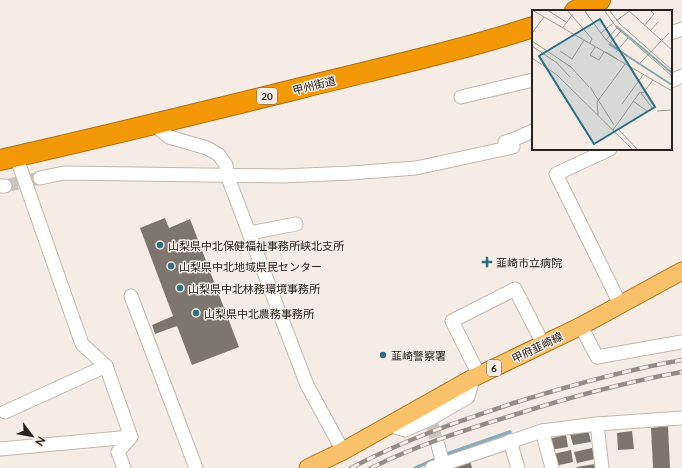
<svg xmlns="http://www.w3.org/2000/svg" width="682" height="468" font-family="Lato,'Noto Sans JP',sans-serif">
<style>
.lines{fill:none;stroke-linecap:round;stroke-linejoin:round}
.stream{stroke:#89abb7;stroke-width:3.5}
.building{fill:#7d766f}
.minor-tunnel{stroke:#cbc4bd;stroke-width:13;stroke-dasharray:13 6;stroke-linecap:butt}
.minor-casing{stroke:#bfb8b0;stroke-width:15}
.major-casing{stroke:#ab6f0f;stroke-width:19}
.highway-casing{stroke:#ab6f0f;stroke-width:22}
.minor{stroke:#fff;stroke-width:13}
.major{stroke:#f8c16a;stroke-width:17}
.highway{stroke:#f39807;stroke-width:20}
.rail-casing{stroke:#938d88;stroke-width:4.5}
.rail{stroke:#f5ede5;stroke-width:3;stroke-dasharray:9;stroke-linecap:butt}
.poi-dot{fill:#2d6e82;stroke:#f5ede5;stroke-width:1.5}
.labels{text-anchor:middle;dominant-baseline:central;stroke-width:3;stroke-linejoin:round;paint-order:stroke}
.shield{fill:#f5ede5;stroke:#635f5a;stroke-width:1}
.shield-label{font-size:10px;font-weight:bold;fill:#25221f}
.street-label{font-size:11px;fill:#25221f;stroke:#f5ede5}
.poi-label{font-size:11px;fill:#25221f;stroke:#f5ede5;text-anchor:start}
.inset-river{fill:none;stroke:#89abb7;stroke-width:2}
.inset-road{fill:none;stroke:#a29c96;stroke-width:1}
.view{fill:#2d6e82;fill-opacity:0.15;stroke:#2d6e82;stroke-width:2}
.inset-edge{fill:none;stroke:#25221f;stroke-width:2}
</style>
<rect width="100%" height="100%" fill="#f5ede5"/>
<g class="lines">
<path class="stream" d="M415,468L447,454L510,432"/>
</g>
<g class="building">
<path d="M165,218L169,228L190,219L239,347L192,365L177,326L155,334L152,325L173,316L140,228Z"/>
<path d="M668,426L670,468H653L651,428Z"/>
<path d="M588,430L591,442L573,445L570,434Z"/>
<path d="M632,431L634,449L618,450L617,433Z"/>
<path d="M566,435L568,447L550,450L548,439Z"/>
<path d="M592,448L595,459L577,463L574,452Z"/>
<path d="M571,450L573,462L555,466L553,454Z"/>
<path d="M469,457L472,468H453L452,464Z"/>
<path d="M595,464L596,468H577V467Z"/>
</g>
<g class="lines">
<g class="minor-tunnel">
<path d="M5,186L40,178"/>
<path d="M432,425L438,445"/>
</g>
<g class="minor-casing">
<g id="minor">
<path d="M671,33L682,29"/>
<path d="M671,81L682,76"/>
<path d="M461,97L533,80"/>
<path d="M153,124L169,137L207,148L219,155L226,165L227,175L307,385L343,451"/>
<path d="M505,142L512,140L533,131"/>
<path d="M610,149L556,174L620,304"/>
<path d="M16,156L82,344L106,366L131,437L118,452L124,468"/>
<path d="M40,178L64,173L282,176L351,173L416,168L513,147L512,140"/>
<path d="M0,186H5"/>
<path d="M249,233L296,224"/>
<path d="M131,296L196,468"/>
<path d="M581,326L597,357L682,342"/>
<path d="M479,375L452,321L515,289L543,344"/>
<path d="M5,412L106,366"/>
<path d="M597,424L602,468"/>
<path d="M388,425L405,430L430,419L468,397L473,378"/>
<path d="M542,431L552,468"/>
<path d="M510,441L518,468"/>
<path d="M438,445L444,468"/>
<path d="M0,449L131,437"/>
<path d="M432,468L542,431L597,424L682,418"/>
</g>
</g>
<g class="major-casing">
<path id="major" d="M308,468L343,451L473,378L581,326L682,271"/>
</g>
<g class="highway-casing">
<g id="highway">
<path d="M575,11L600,0"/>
<path d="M0,160C102,137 204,112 305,87C381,68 459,51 533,27"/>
</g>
</g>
<use href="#minor" class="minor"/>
<use href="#major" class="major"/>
<use href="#highway" class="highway"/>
<g class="rail-casing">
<g id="rail">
<path d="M351,468C404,440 461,420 517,402C572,385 626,370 682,360"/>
<path d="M371,468C417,445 468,429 517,414C571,397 626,382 682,372"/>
</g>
</g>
<use href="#rail" class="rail"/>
</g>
<g class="poi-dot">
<circle cx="160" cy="245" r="4"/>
<path d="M485 256h4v4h4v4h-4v4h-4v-4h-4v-4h4z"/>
<circle cx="171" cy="266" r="4"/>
<circle cx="180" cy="288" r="4"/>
<circle cx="196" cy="313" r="4"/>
<circle cx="383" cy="355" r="4"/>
</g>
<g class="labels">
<g class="shield">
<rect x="257" y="88" width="20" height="16" rx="3"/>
<rect x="487" y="360" width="14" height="16" rx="3"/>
</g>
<g class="shield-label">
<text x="267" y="96">20</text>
<text x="494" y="368">6</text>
</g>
<g class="street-label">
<text transform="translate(314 85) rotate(-14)">甲州街道</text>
<text transform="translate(537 347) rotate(-26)">甲府韮崎線</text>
</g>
<g class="poi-label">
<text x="168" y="245">山梨県中北保健福祉事務所峡北支所</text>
<text x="496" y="262">韮崎市立病院</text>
<text x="179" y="266">山梨県中北地域県民センター</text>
<text x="188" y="288">山梨県中北林務環境事務所</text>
<text x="204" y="313">山梨県中北農務事務所</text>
<text x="391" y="355">韮崎警察署</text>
</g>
</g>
<g transform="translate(532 10)">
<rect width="140" height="140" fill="#f5ede5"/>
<path class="inset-river" d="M84,16L140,63M77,34L140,75"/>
<path class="inset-road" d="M0,0L140,81M15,0L34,12M35,0L60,29L58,33M52,0L74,30L107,54L137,23M72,0L85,18L140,66M77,0L88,14L140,60M96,0L140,40M84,11L99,0M112,16L122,4L118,0M31,17L41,4M118,21L126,12M0,23L12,7M69,23L81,13M74,30L85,18M0,31L39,57L57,77M78,33L89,21M0,36L25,53L38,67M63,37L58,45L67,50L72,42M28,41L40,49L52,30M74,42L85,49M84,42L96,28M0,48L25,65L101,140M58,77L82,115M109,83L121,99M101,91L115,101M90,94L111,65M125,101L140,100M66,105L65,92L93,54M86,119L106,140M81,120L108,82L111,83L121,70"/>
<path class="view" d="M68,9L123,97L62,134L7,46Z"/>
<rect width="140" height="140" class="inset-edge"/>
</g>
<g transform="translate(32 436) rotate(122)" stroke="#f5ede5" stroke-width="3" paint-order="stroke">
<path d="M0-3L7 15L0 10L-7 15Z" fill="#25221f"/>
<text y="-6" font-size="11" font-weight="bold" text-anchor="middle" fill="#25221f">N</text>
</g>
</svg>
